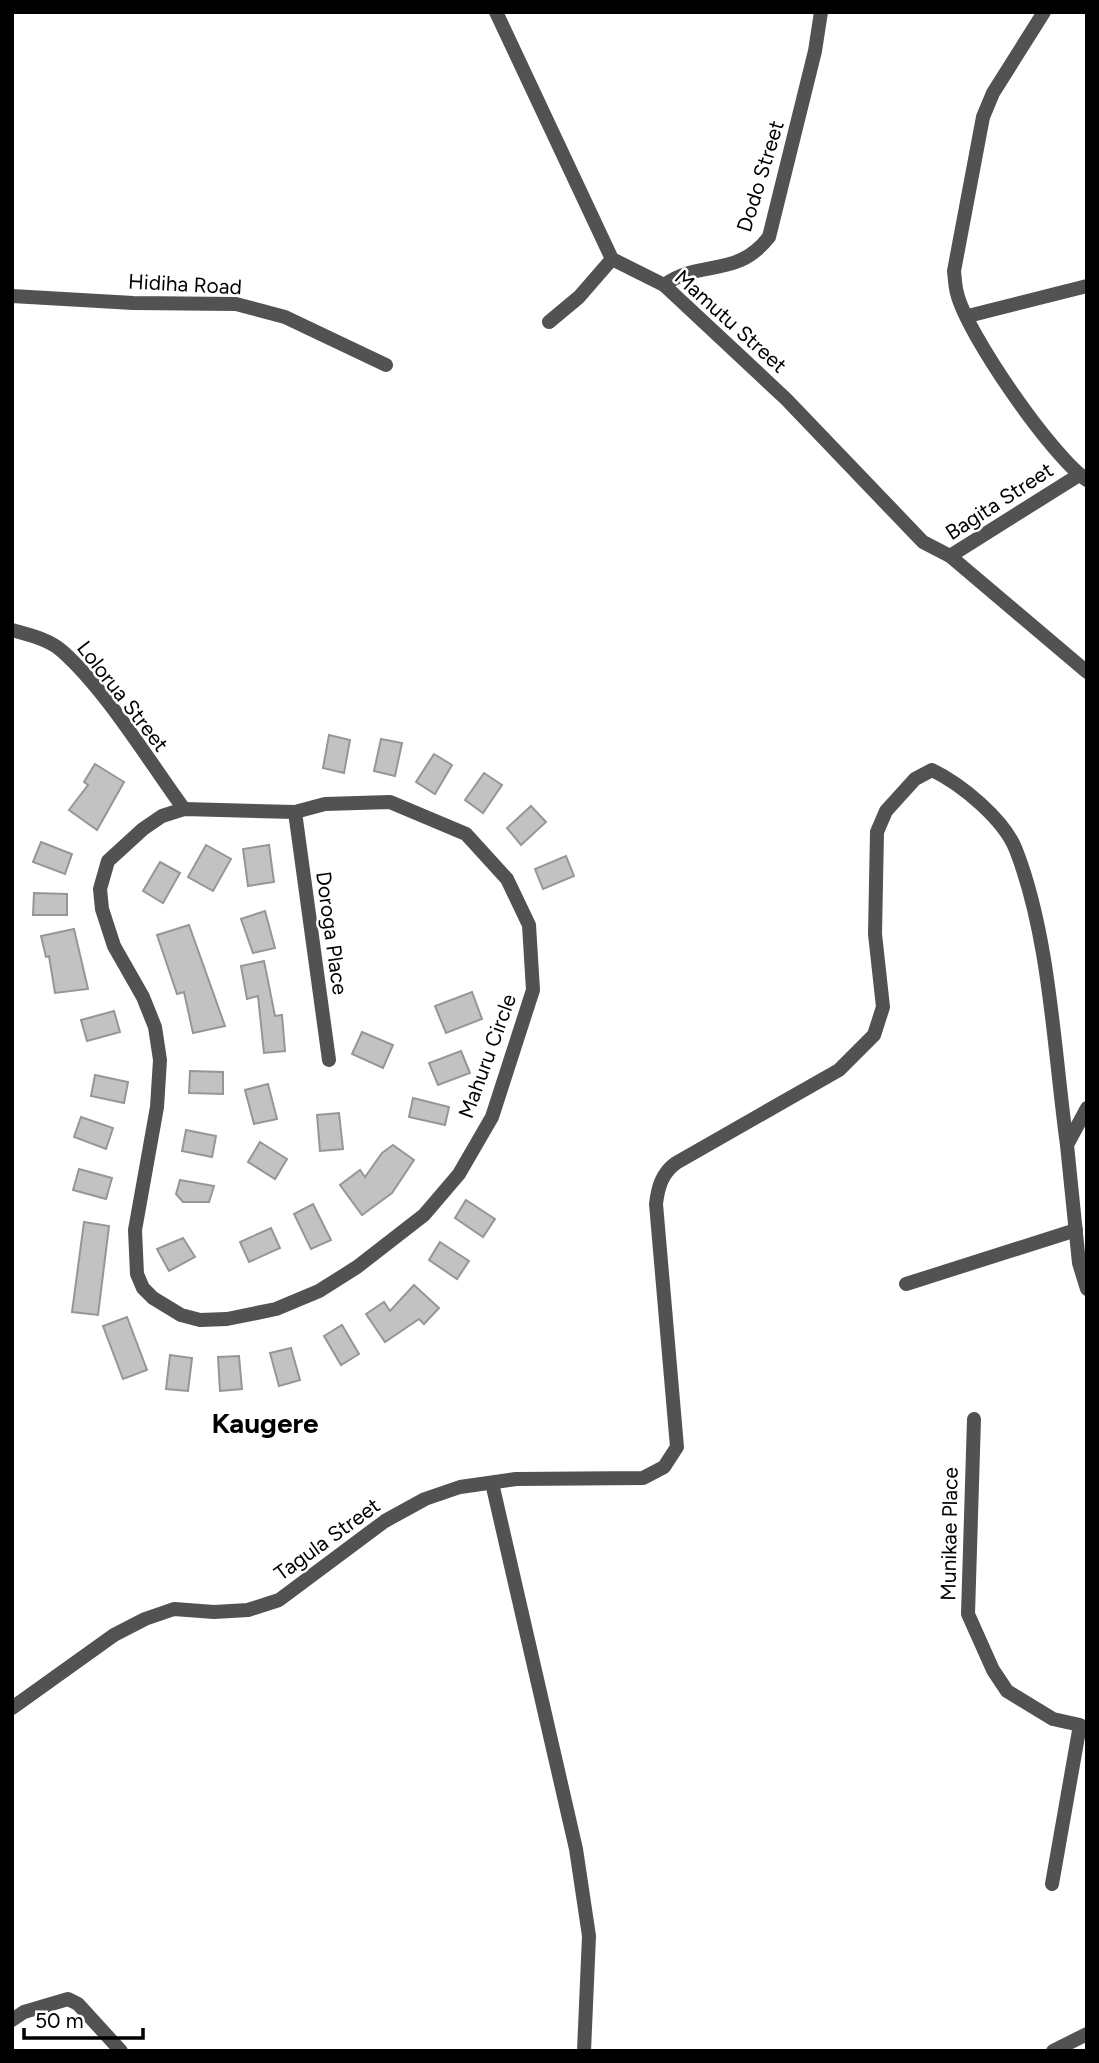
<svg xmlns="http://www.w3.org/2000/svg" width="1099" height="2063" font-family="Figtree,sans-serif">
<style>
.building{fill:#c2c2c2;stroke:#969696;stroke-width:2}
.lines{fill:none;stroke-linecap:round;stroke-linejoin:round}
.street{stroke:#525252;stroke-width:14}
.labels{text-anchor:middle;dominant-baseline:central;stroke-width:5;stroke-linejoin:round;paint-order:stroke}
.street-label{font-size:21px;fill:#000;stroke:#fff}
.district-label{font-size:28px;font-weight:bold;fill:#000;stroke:#fff}
</style>
<rect width="100%" height="100%" fill="#fff"/>
<g class="building">
<path d="M329,735L350,740L344,773L323,768Z"/>
<path d="M381,739L402,743L395,776L374,771Z"/>
<path d="M434,754L452,765L435,794L416,782Z"/>
<path d="M95,764L124,782L97,830L69,810L88,785L84,782Z"/>
<path d="M484,773L502,785L483,813L465,800Z"/>
<path d="M531,806L546,822L521,845L507,828Z"/>
<path d="M41,842L72,854L65,874L33,862Z"/>
<path d="M206,845L231,859L213,891L188,877Z"/>
<path d="M269,845L274,882L248,886L243,849Z"/>
<path d="M566,856L574,876L543,889L535,869Z"/>
<path d="M160,862L180,873L163,903L143,891Z"/>
<path d="M34,893L67,894V915H33Z"/>
<path d="M265,911L275,948L253,953L241,919Z"/>
<path d="M189,925L225,1026L193,1033L184,992L177,994L157,935Z"/>
<path d="M74,929L88,989L55,993L49,956L46,957L41,936Z"/>
<path d="M264,961L275,1016L282,1015L285,1051L264,1053L258,996L247,999L241,966Z"/>
<path d="M472,992L482,1019L446,1033L435,1006Z"/>
<path d="M114,1011L120,1032L87,1041L81,1020Z"/>
<path d="M362,1032L393,1045L383,1068L352,1054Z"/>
<path d="M461,1051L470,1073L438,1085L429,1063Z"/>
<path d="M190,1071L223,1072V1094L189,1093Z"/>
<path d="M95,1075L128,1082L124,1103L91,1096Z"/>
<path d="M268,1084L277,1119L254,1124L245,1090Z"/>
<path d="M413,1098L449,1107L445,1125L409,1117Z"/>
<path d="M339,1113L343,1149L320,1151L317,1115Z"/>
<path d="M81,1117L113,1128L106,1149L74,1137Z"/>
<path d="M186,1130L216,1136L212,1157L182,1151Z"/>
<path d="M260,1142L287,1159L275,1179L248,1162Z"/>
<path d="M393,1145L414,1160L392,1193L362,1215L340,1185L360,1170L365,1177L382,1153Z"/>
<path d="M79,1169L112,1178L106,1199L73,1190Z"/>
<path d="M180,1180L214,1186L209,1202H183L176,1194Z"/>
<path d="M466,1200L495,1219L483,1237L455,1218Z"/>
<path d="M313,1204L331,1240L311,1249L294,1214Z"/>
<path d="M84,1222L109,1226L98,1315L72,1312Z"/>
<path d="M271,1228L280,1248L249,1262L240,1242Z"/>
<path d="M183,1238L195,1257L169,1271L157,1249Z"/>
<path d="M440,1242L469,1261L457,1279L429,1260Z"/>
<path d="M414,1285L439,1308L424,1324L419,1319L385,1342L366,1314L384,1302L390,1311Z"/>
<path d="M127,1317L147,1370L123,1379L103,1326Z"/>
<path d="M342,1325L359,1354L341,1365L324,1336Z"/>
<path d="M291,1348L300,1380L279,1386L270,1353Z"/>
<path d="M170,1355L192,1358L188,1391L166,1389Z"/>
<path d="M239,1356L242,1389L220,1391L218,1357Z"/>
</g>
<g class="lines">
<g class="street">
<path d="M496,12L612,259L664,285L786,399L923,542L950,556"/>
<path d="M1044,12L993,93L983,117L954,271C955,279 955,286 957,293C966,333 1053,458 1087,480"/>
<path d="M664,285C703,258 736,279 769,237L815,51L821,12"/>
<path d="M12,296L133,303L236,304L285,317L386,365"/>
<path d="M968,316L1087,286"/>
<path d="M549,322L579,297L612,259"/>
<path d="M1079,475L950,556L1087,672"/>
<path d="M12,630C29,635 49,639 62,651C107,691 148,760 184,809"/>
<path d="M390,802L466,834L507,879L529,925L533,990L492,1117L459,1174L424,1215L357,1267L319,1291L276,1309L227,1319L200,1320L181,1315L153,1298L143,1288L137,1274L135,1230L157,1107L160,1060L155,1027L143,997L114,946L102,909L100,889L108,861L143,829L162,816L184,809L295,812L325,804Z"/>
<path d="M295,812L329,1060"/>
<path d="M1087,1108L1067,1145L1079,1263L1087,1289"/>
<path d="M906,1284L1076,1230"/>
<path d="M974,1419L968,1614L993,1670L1007,1691L1053,1719L1080,1725L1052,1884"/>
<path d="M492,1483L576,1849L589,1936L584,2051"/>
<path d="M12,1708L114,1635L145,1619L174,1609L214,1612L248,1610L279,1600L385,1521L425,1499L460,1487L516,1479L643,1478L664,1467L677,1447L656,1204C658,1187 662,1173 676,1163L839,1070L874,1035L883,1007L875,934L877,832L886,811L915,779L932,770C961,784 1004,819 1016,850C1050,937 1054,1052 1067,1145"/>
<path d="M12,2020L24,2012L68,1999L78,2004L121,2051"/>
<path d="M1053,2051L1087,2034"/>
</g>
</g>
<g class="labels">
<g class="street-label">
<text transform="translate(760 176) rotate(-73)">Dodo Street</text>
<text transform="translate(185 284) rotate(3)">Hidiha Road</text>
<text transform="translate(731 321) rotate(42)">Mamutu Street</text>
<text transform="translate(999 501) rotate(-33)">Bagita Street</text>
<text transform="translate(123 696) rotate(52)">Lolorua Street</text>
<text transform="translate(332 933) rotate(82)">Doroga Place</text>
<text transform="translate(487 1056) rotate(-70)">Mahuru Circle</text>
<text transform="translate(949 1534) rotate(-89)">Munikae Place</text>
<text transform="translate(327 1539) rotate(-36)">Tagula Street</text>
</g>
<g class="district-label">
<text x="265" y="1423">Kaugere</text>
</g>
</g>
<rect width="1099" height="2063" fill="none" stroke="#000000" stroke-width="28"/>
<path d="M24 2028v10h119v-10" fill="none" stroke="#000000" stroke-width="3.5"/>
<text x="35" y="2028" font-size="21" fill="#000000" stroke="#ffffff" stroke-width="5" paint-order="stroke">50 m</text>
</svg>
